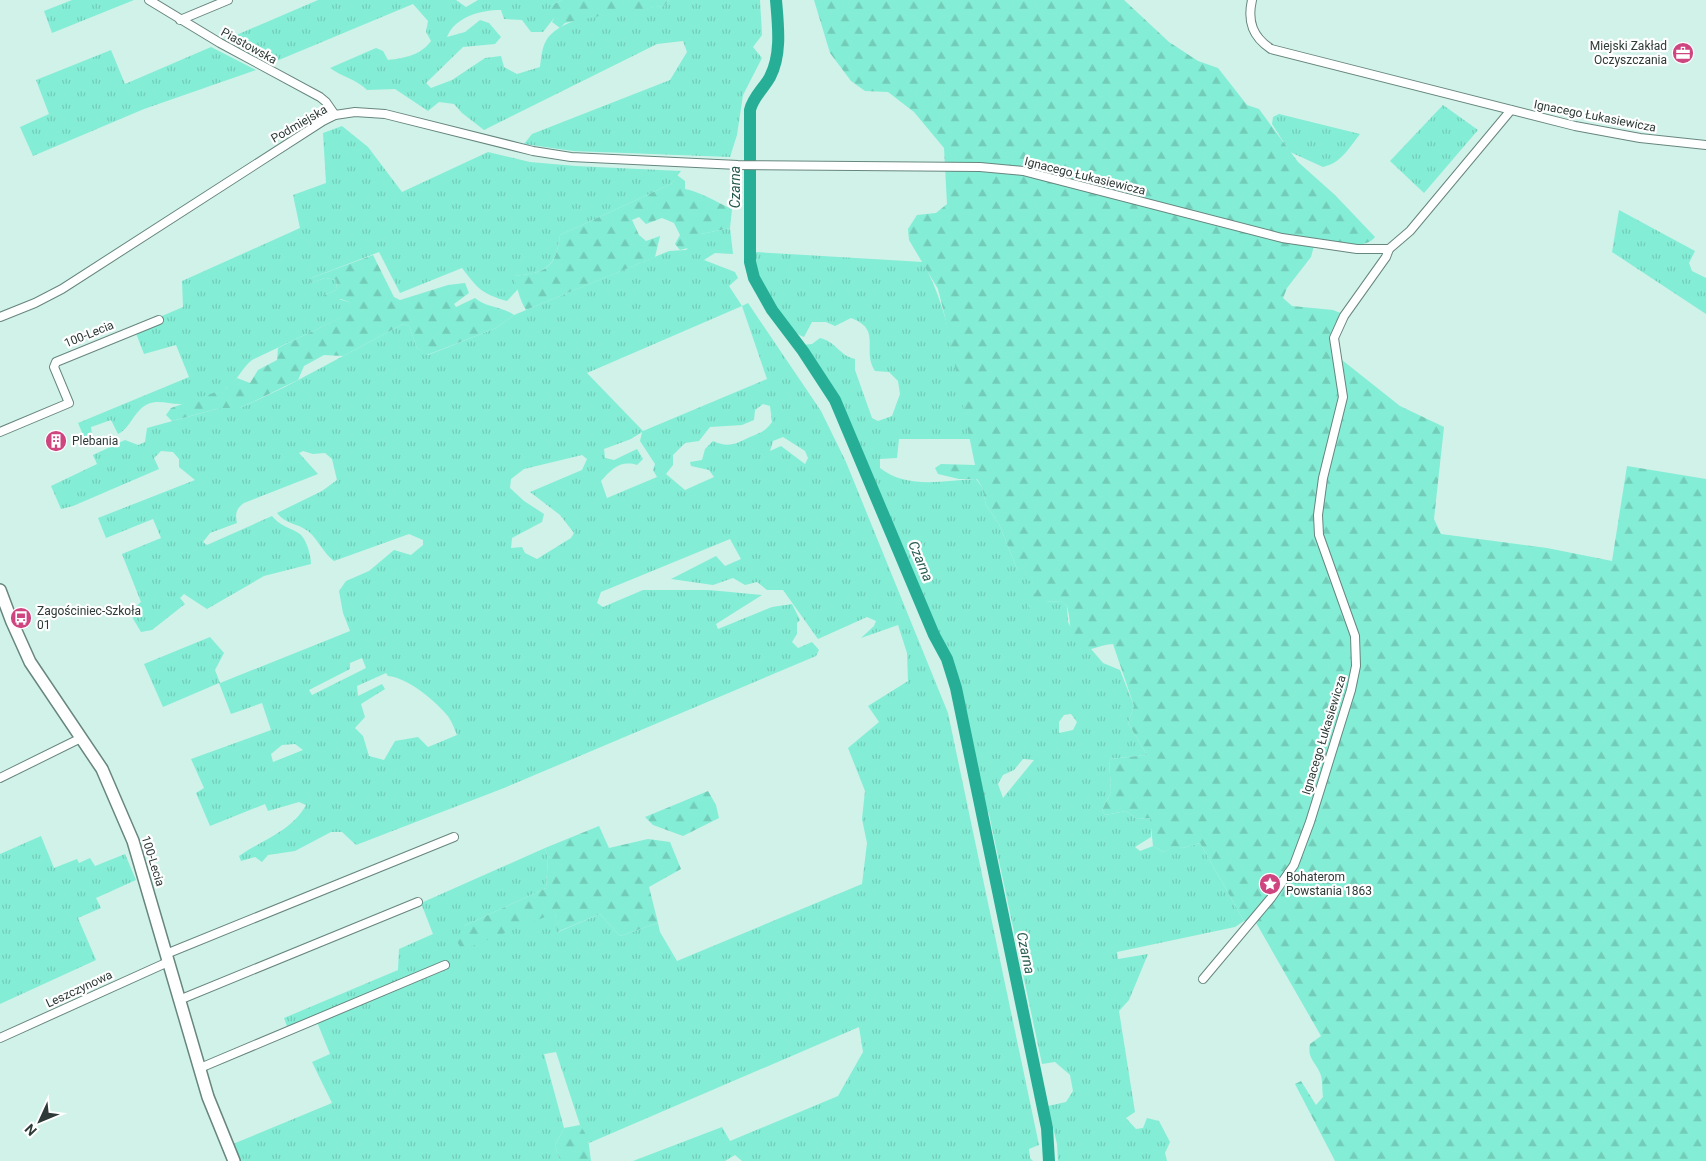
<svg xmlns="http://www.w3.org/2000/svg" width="1706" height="1161" font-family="Roboto,sans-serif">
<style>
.grass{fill:url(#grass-tufts);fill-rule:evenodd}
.forest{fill:url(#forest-firs)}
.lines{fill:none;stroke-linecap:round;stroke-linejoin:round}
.river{stroke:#27ae97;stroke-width:12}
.street-casing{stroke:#67867e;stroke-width:10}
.secondary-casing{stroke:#67867e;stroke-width:14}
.street{stroke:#fff;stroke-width:8}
.secondary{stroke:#fff;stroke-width:11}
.labels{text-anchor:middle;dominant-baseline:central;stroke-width:4.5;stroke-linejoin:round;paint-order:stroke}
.street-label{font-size:12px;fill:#2d3a37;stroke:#fff}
.poi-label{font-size:12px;fill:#2d3a37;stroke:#fff;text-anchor:start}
.water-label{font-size:14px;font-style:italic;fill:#275b50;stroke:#fff}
</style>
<defs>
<pattern id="grass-tufts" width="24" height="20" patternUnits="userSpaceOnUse" patternTransform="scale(1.25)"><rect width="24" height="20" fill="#84edd6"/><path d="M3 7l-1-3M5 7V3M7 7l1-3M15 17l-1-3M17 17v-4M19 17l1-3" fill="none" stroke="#72ccb8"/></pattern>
<pattern id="forest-firs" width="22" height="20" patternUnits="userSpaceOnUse" patternTransform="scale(1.25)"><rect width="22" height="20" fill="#84edd6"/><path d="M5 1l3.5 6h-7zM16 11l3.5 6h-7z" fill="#72ccb8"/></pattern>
</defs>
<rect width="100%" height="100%" fill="#d0f2e9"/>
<g class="grass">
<path d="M72,0H134L52,33L44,11Z"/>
<path d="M318,0H456L466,7L478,0H562L552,5L554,18L543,32H531L522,20L504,19L501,10C480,10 455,17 447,37L465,32L480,20L489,23L501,37L495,44L463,47L426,83L431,88L452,80L485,58L501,56L504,67L517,74L540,67C541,59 542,47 546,41C563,12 633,10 664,6L669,0H760L762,35L753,47L762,58L743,95L737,135L730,157L573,151L524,144L532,134L670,80L687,52L683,41L657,44L484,130L462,113L454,104L439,102L428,111L395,89L367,90C356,79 342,77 330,68L376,48L383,51L388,60C405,58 421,55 431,41L426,32L428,21L413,4L274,62L227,39Z"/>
<path d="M211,47L256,70L144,109L33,156L20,127L49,114L36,80L111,50L125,84Z"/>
<path d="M1443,105L1478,130L1424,193L1390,161Z"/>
<path d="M1279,114L1360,134C1349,148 1341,163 1323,167L1290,152L1272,124L1273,117Z"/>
<path d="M342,126L368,147L402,192L488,152L530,162L576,166L681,171L671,184L560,235C556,268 545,273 514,276L518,289L507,301C482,294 477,288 462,268L400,293L379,252L309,279L311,283L325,278L337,280L336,290L324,295L349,302L353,312L252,360C243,367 239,377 230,386C224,391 191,403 182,404C171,405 159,399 148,404C134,410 131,428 118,434L111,420L91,427L92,435L84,437L78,423L189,377L176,345L144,354L134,328L183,307L182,281L300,228L293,195L326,183L323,133Z"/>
<path d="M1619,210L1695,251L1689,263L1692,271L1706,278V314L1612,252Z"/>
<path d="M730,228L733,254L715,253L704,260L735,272L738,278L729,286L742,306L748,303L821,411L846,462L948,713L1039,1145L1029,1149L1030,1158L1033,1161H742L735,1155L725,1161H633L722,1127L730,1141L838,1096L863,1052L859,1027L589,1143L580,1125L556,1052L544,1054L564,1128L555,1145L560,1161H241L233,1144L332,1103L312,1062L330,1054L317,1022L289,1032L284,1018L398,970L399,949L433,934L421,903L545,848L548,859L546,888L464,926L555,913L558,932L600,914L620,936L658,923L660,932L677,961L862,884L867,843L862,819L865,791L848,748L879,722L868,706L908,681L907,653L898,625L861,638L874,626L876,621L867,617L818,639L783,590H767L757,582L745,585L733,578L713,585L671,579L716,556L725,566L741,559L730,539L601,592L597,603L603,607L643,590H709L762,595L716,624L718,629L772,607L792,604L800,620L797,623V634L792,642L798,648L812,642L819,650L816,656L504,788L356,845L342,832H331L295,851L268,855L262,862L255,857L241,861L239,856C262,840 292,831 306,805L299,802L268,811L265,804L210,826L196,793L204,788L191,759L271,730L262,703L231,714L219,683L163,707L144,664L210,637L224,653L215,670L220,683L350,631L343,613L339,591L346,581L369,571L394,550L411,555L423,545V540L409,534L334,561C323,553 318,539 308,531C297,523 285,524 277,513L322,491L337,480L332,459L325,453L313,454L303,451L299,453L318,474L244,503C236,509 235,513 237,523L210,533L203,542L207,545L272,516C283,529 292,527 301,535C307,541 311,556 311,564L264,576L207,609L184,594L180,598L185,604L152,630L141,632L129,612L141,602L122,554L161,538L153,519L106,538L98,518L195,480L179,467V459L173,452L161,451L154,458L159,469L73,506L61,509L51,486L97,464L93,455L125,440L138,445L145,442L147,428L220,408H240L285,387L403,324L409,326L417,348L428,355L496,328L514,315L669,251L686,250L701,234ZM742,306L767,379L643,431L587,373ZM763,404L770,406L772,422C765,432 761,432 750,437C736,444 728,448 713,441L705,449L702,460L690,462L691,466L709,470L714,477L685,490L666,474L673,465V455L685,443L699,441L710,427L742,425L754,420L755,410ZM642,432L640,441L655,464L653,470L657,477L607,498L601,481C612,469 620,460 637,465L643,459L637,449L614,460L605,458L604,449L631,439ZM783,437L805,451L808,458L805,464L781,446L770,451L773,441ZM582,455L587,459L582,470L530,492L560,515L574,533L571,538L537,559L525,553L522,547L511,548L512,538L542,522L544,514L524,501L510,488L511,479L524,469ZM362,658L366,668L312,695L309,690L350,669V663ZM386,673L388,676C408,678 433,699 446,714C451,719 454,728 457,735L428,747L418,737L395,741L384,760L369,756L363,736L355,728L365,717L361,704L385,689L382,684L358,696L357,686ZM295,744L303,750L273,762L271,754L282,745Z"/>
<path d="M755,252L923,262C952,316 958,380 971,439H899L897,458L880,459V468C908,490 945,480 976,479L982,487L986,505L999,524L1017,569L1037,580L1041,586L1035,593L1045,602L1061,601L1067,606L1068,622L1083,650L1091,649L1103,663L1120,670L1134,706L1128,723L1147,755L1109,759L1111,792L1102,810L1105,815L1126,811L1137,819L1151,818V837L1135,847L1140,851L1153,846L1164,852L1174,845L1183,848L1200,843L1244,921L1235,927L1117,952L1118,959L1148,954L1129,1000L1119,1011L1135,1112L1126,1118L1136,1129L1143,1128L1147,1118L1159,1121L1170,1142L1165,1153L1167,1161H1058L1057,1144L1048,1106L1066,1102L1073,1091L1070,1075L1055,1062L1042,1064L989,814L985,807C973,749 965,685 936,633L840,403L802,345L812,344L820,338C835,341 840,356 855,359V370L872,418L878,421L892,416L900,394L898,381L889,372L875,371C861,350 883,330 851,318L835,326L826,322H812L804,337C788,332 762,292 757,276C755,269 755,260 755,252ZM1071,714L1077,722L1073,730L1059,733V722L1064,715ZM1023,759L1034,760L1003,798L998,784L1003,775L1014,770Z"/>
<path d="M41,836L54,868L77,859L79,863L90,858L95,866L125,854L136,880L96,898L101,908L78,918L96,960L0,1004V854Z"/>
</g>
<g class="forest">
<path d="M562,0H669L664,6L609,14L565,23L560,28L552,22L554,18L551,12L552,5Z"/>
<path d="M814,0H1124L1169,42L1198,61L1218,68L1247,105L1259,109L1298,162L1335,195L1375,237C1363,252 1333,241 1316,238L1311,257L1287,288L1283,298L1292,306L1333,310L1348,316L1338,335L1336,342L1342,360L1400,406L1444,427L1434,519L1441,534L1547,548L1612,561L1627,466L1706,479V1161H1335L1295,1084L1301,1081L1316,1105L1323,1097C1322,1090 1323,1079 1320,1073C1315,1061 1307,1058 1310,1044L1321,1036L1255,921H1244L1200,843L1183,848L1174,846L1164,852L1153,846L1150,818L1137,819L1126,811L1105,815L1102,810L1111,792L1109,759L1147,755L1128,723L1134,706L1113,644C1100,645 1094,649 1083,651C1067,635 1072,624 1067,606L1061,601L1045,602L1043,612L1035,614C1027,607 1026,602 1027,593H1035L1040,586L1037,580L1028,581L1017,569L999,524L986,505L982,487L977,479H959L938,474L935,468L941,464L975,465L945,317L938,289L909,240L908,229L917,215L936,213L947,204L944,148L914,112L888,92L865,91L851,81L830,53Z"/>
<path d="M677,175L685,181V189C699,191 718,203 732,209L730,228L701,234L696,246L680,250L675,244L680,235L674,223L662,218L646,224L639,217L632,220L639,235L646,241L660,236L655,257L526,310C519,299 518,288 513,276C545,273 556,269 560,235L671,184Z"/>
<path d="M373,255L394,297L400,300L448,285L465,283L469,293L454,304L456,307L475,298C487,308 501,306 514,315L496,328L427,355L417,348L409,326L403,324L343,356L324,355L304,366L298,380L240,408H220L172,421L166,415L171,408L227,388L237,378L250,383L258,370L277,360L278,348L352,312L349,302L341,299L329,303L324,295L336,290L337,280L325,278L311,283L309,279Z"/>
<path d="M708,791L716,805L719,818L683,836L653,825L645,817Z"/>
<path d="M599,826L609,848L648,839L670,842L681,869L649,887L658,923L620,936L600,914L557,932L555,913L462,950L456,940L464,926L546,888L548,859L545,848Z"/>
<path d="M580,1125L588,1138L591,1161H560L555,1145L564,1128Z"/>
</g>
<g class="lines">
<path class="river" d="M776,0C778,25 782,54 770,77C764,88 753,97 750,110V262L754,278L772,310L803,351L835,400L934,635L947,659L956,688L1047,1128L1049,1161"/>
<g class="street-casing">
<g id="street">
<path d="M149,0L220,43L320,97L326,102L335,115"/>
<path d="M1252,0C1247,22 1253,37 1271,49L1575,126L1640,138L1706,145"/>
<path d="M180,20L228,0"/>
<path d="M0,317L35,303L62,289L323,121L335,115L355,112L385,114L533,151L571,157L738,165L980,167L1023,171L1282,238L1357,249H1389L1410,231L1511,110"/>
<path d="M0,432L69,403L54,367L56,362L159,320"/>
<path d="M0,778L81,738"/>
<path d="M166,954L454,837"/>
<path d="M1203,979L1271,898L1294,865L1310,822L1351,690L1356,666L1355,636L1319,535L1318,515L1323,478L1343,397L1334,338L1344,316L1386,257L1389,249"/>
<path d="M179,1000L418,902"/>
<path d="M0,1038L168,962"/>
<path d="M200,1068L445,965"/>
</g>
</g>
<g class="secondary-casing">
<path id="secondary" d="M0,590L12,622L30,662L102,769L133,841L208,1097L234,1161"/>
</g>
<use href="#street" class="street"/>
<use href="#secondary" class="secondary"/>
</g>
<defs>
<g id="office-disc" transform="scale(1.125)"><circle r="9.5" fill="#ce4580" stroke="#fff"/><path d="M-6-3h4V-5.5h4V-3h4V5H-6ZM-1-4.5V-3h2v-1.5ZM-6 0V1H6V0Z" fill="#fff"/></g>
<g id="building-disc" transform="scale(1.125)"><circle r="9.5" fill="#ce4580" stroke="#fff"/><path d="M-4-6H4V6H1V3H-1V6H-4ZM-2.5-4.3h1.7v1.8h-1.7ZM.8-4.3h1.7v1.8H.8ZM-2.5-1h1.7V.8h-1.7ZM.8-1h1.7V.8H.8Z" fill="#fff"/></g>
<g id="bus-disc" transform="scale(1.125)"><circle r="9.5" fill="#ce4580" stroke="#fff"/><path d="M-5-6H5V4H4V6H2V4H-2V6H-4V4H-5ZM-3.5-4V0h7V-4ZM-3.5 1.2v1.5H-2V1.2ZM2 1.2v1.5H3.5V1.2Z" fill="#fff"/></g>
<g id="sight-disc" transform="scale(1.125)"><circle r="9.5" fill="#ce4580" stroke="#fff"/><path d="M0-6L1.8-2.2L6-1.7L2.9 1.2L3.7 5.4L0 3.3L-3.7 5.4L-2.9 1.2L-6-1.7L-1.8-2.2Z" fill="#fff"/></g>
</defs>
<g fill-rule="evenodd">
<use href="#office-disc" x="1683" y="53"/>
<use href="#building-disc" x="56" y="441"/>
<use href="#bus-disc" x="21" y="618"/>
<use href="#sight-disc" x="1270" y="884"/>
</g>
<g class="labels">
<g class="street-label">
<text transform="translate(249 46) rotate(29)">Piastowska</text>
<text transform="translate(1595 116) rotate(11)">Ignacego Łukasiewicza</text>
<text transform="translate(299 124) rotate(-30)">Podmiejska</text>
<text transform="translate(1085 176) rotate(14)">Ignacego Łukasiewicza</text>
<text transform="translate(89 334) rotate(-22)">100-Lecia</text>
<text transform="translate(1324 735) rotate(-73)">Ignacego Łukasiewicza</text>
<text transform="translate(153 861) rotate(73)">100-Lecia</text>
<text transform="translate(79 989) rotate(-25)">Leszczynowa</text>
</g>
<g class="poi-label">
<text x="1667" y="46" text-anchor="end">Miejski Zakład<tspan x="1667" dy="14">Oczyszczania</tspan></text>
<text x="72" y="441">Plebania</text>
<text x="37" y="611">Zagościniec-Szkoła<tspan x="37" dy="14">01</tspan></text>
<text x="1286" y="877">Bohaterom<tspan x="1286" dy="14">Powstania 1863</tspan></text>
</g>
<g class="water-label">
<text transform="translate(735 187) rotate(-90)">Czarna</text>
<text transform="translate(921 561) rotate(67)">Czarna</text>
<text transform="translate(1026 953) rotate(78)">Czarna</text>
</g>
</g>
<g transform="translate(40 1121) rotate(226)" stroke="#ffffff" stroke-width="4" paint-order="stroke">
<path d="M0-4L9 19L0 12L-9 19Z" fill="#2d3a37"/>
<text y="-8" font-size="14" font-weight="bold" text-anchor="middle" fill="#2d3a37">N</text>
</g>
</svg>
